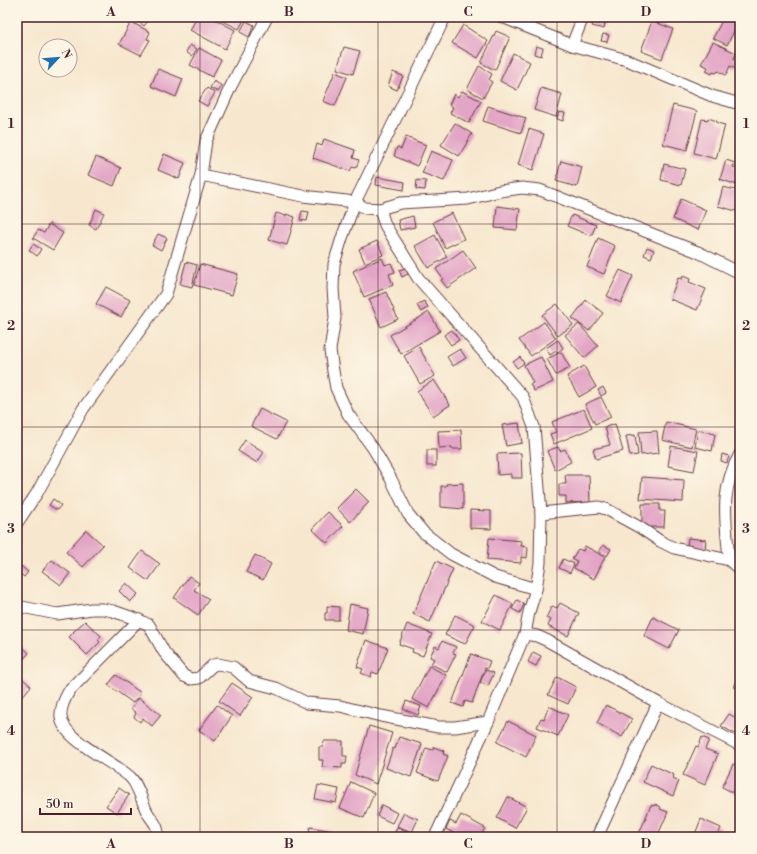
<svg xmlns="http://www.w3.org/2000/svg" width="757" height="854" font-family="'Libre Bodoni',serif">
<style>
.building{fill:#e3a5c6}
.lines{fill:none;stroke-linecap:round;stroke-linejoin:round}
.minor-casing{stroke:#643d43;stroke-width:13}
.minor{stroke:#fff;stroke-width:11}
.grid{fill:none;stroke:#4a1f2b;stroke-width:1;stroke-opacity:0.55}
.neatline{fill:none;stroke:#4a1f2b;stroke-width:1.5}
.grid-label{font-size:13px;text-anchor:middle;font-weight:bold;fill:#4a1f2b}
</style>
<rect width="100%" height="100%" fill="#fcf5e5"/>
<filter id="ink" filterUnits="userSpaceOnUse"><feTurbulence type="fractalNoise" baseFrequency=".025" numOctaves="2"/><feDisplacementMap in="SourceGraphic" scale="8" xChannelSelector="R" yChannelSelector="G"/><feConvolveMatrix kernelMatrix="1 2 1 2 8 2 1 2 1" color-interpolation-filters="sRGB"/></filter>
<filter id="wash" filterUnits="userSpaceOnUse"><feTurbulence type="fractalNoise" baseFrequency=".012" numOctaves="4" result="noise"/><feDisplacementMap in="SourceGraphic" scale="16" xChannelSelector="R" yChannelSelector="G"/><feGaussianBlur stdDeviation="0.9" result="paint"/><feColorMatrix in="noise" values="0 0 0 0 0 0 0 0 0 0 0 0 0 0 0 0 0 1.4 0 .05"/><feComposite in="paint" operator="in"/></filter>
<g filter="url(#wash)">
<rect width="100%" height="100%" fill="#f7e7ce"/>
<g id="blocks">
<g class="building">
<path d="M133,17H151L144,26Z"/>
<path d="M197,17H211L235,30L225,49L190,30Z"/>
<path d="M223,17H250L248,20L245,18L239,29L221,20Z"/>
<path d="M589,17H606L604,29L592,26L593,23L587,22Z"/>
<path d="M724,17H736L740,19L727,45L713,38Z"/>
<path d="M246,21L254,25L249,37L240,32Z"/>
<path d="M652,21L673,29L662,59L641,51Z"/>
<path d="M131,22L150,32L147,39L150,40L141,55L119,44Z"/>
<path d="M463,25L488,41L478,58L452,43Z"/>
<path d="M496,31L510,37L495,70L481,63Z"/>
<path d="M603,34L609,35L607,42L601,41Z"/>
<path d="M713,42L736,53L734,59L739,61L736,69L730,66L726,75L718,71L716,73L713,72L712,74L706,71L708,67L701,64Z"/>
<path d="M190,45L197,49L192,56L186,52Z"/>
<path d="M536,46L543,48L541,56L534,54Z"/>
<path d="M344,47L360,51L353,74L337,69Z"/>
<path d="M199,48L221,60L212,77L190,65Z"/>
<path d="M513,53L530,62L517,90L500,81Z"/>
<path d="M479,66L492,74L489,80L492,82L483,98L467,89Z"/>
<path d="M158,69L183,79L176,97L151,86Z"/>
<path d="M335,72L347,77L335,106L323,101Z"/>
<path d="M393,72L403,76L397,90L388,86Z"/>
<path d="M214,81L222,86L218,92L210,88Z"/>
<path d="M207,88L215,93L207,106L198,101Z"/>
<path d="M541,88L562,94L556,117L534,110Z"/>
<path d="M462,91L481,101L469,123L450,113L453,107L449,105L454,94L458,97Z"/>
<path d="M673,105L697,111L687,150L663,144Z"/>
<path d="M488,106L526,118L521,133L483,121Z"/>
<path d="M559,112L565,113L563,121L557,119Z"/>
<path d="M708,118L717,121V123L725,125L716,159L694,153L702,119L708,120Z"/>
<path d="M455,123L472,134L459,156L441,145Z"/>
<path d="M529,129L544,134L533,170L518,165Z"/>
<path d="M740,132V149L735,148Z"/>
<path d="M406,137L426,145L417,166L394,156L397,147L401,149Z"/>
<path d="M324,139L355,150L353,158L359,160L356,168L352,167L350,171L313,158L317,144L322,146Z"/>
<path d="M431,151L453,160L444,181L422,173Z"/>
<path d="M164,154L185,163L179,179L158,170Z"/>
<path d="M96,157L121,168L114,186L88,175Z"/>
<path d="M726,160L735,163L733,167L740,169V186L720,179Z"/>
<path d="M561,161L582,167L577,187L556,181Z"/>
<path d="M664,164L685,169L681,185L661,180Z"/>
<path d="M377,177L405,182L404,190L376,185Z"/>
<path d="M417,180L426,181L425,190L416,189Z"/>
<path d="M723,187L740,191V212L718,206Z"/>
<path d="M681,199L706,210L698,230L673,219Z"/>
<path d="M497,206L520,209L517,230L495,228Z"/>
<path d="M96,209L104,213L96,229L89,225Z"/>
<path d="M302,211L309,212L307,221L300,220Z"/>
<path d="M276,213L286,216V214L295,217L287,245L269,240Z"/>
<path d="M452,213L464,239L445,248L433,222Z"/>
<path d="M572,215L596,225L591,236L567,226Z"/>
<path d="M413,216L415,227L400,230L398,220Z"/>
<path d="M49,224L63,233L53,250L33,238L38,230L44,233Z"/>
<path d="M158,234L167,238L161,250L152,245Z"/>
<path d="M435,235L447,257L428,268L415,246Z"/>
<path d="M598,238L615,246L604,274L587,267Z"/>
<path d="M377,241L383,255L365,263L359,249Z"/>
<path d="M33,244L41,249L37,256L29,250Z"/>
<path d="M647,247L654,250L651,258L644,255Z"/>
<path d="M463,250L476,268L447,288L441,280L443,279L436,269Z"/>
<path d="M382,258L385,265L391,263L395,272L389,274L393,285L364,297L353,271Z"/>
<path d="M186,262L197,265L192,287L180,284Z"/>
<path d="M200,264L238,274L232,295L194,285Z"/>
<path d="M405,268L408,274L402,277L399,270Z"/>
<path d="M620,270L633,276L621,303L607,296Z"/>
<path d="M683,276L690,279L689,282L706,289L697,310L670,299L678,278L682,279Z"/>
<path d="M106,287L130,300L121,317L96,304Z"/>
<path d="M386,292L398,319L381,327L369,299Z"/>
<path d="M586,300L603,313L589,331L572,318Z"/>
<path d="M424,301L428,307L421,312L417,305Z"/>
<path d="M557,304L573,325L558,336L542,315Z"/>
<path d="M429,312L440,331L401,354L390,335Z"/>
<path d="M544,322L556,338L531,356L519,340Z"/>
<path d="M579,324L598,346L584,358L565,335Z"/>
<path d="M452,330L459,340L451,345L444,335Z"/>
<path d="M558,340L563,348L557,353L556,351L550,355L546,348Z"/>
<path d="M419,347L435,376L420,384L404,356Z"/>
<path d="M460,349L466,358L453,366L447,357Z"/>
<path d="M561,352L570,368L556,375L547,359Z"/>
<path d="M520,357L524,363L517,368L513,362Z"/>
<path d="M541,357L553,382L534,391L530,384L533,383L524,365Z"/>
<path d="M584,366L596,387L579,397L567,376Z"/>
<path d="M434,380L450,405L433,416L417,391Z"/>
<path d="M603,387L606,393L601,396L598,390Z"/>
<path d="M601,397L611,417L595,424L585,404Z"/>
<path d="M260,409L286,422L277,439L251,426Z"/>
<path d="M584,409L592,428L554,444L550,434L556,432L552,422Z"/>
<path d="M666,422L696,429L692,447L662,440Z"/>
<path d="M519,423L522,443L506,446L502,425Z"/>
<path d="M615,424L623,451L596,459L593,449L610,445L605,427Z"/>
<path d="M461,430L462,449H452V447L439,448L438,431Z"/>
<path d="M698,430L715,434L712,451L695,447Z"/>
<path d="M657,431L659,453L641,455L639,432Z"/>
<path d="M635,435L638,455L630,456L626,436Z"/>
<path d="M245,440L264,452L257,463L238,451Z"/>
<path d="M671,446L698,451L694,471L668,466Z"/>
<path d="M558,447L560,451L565,449L571,462L555,470L547,451Z"/>
<rect x="427" y="450" width="9" height="16"/>
<path d="M521,453L522,478H511V474L498,475L497,454Z"/>
<path d="M722,454L729,456L727,463L721,461Z"/>
<path d="M565,475H589L590,502L566,503V496H559V484H566Z"/>
<path d="M642,477L684,480L683,502L640,499Z"/>
<path d="M463,483V509L441,507V486H446V484Z"/>
<path d="M356,489L369,502L350,522L337,508Z"/>
<path d="M53,499L61,505L57,510L49,505Z"/>
<path d="M642,504H660V511H665L664,527H642Z"/>
<path d="M470,510L491,511V529L470,528Z"/>
<path d="M328,512L343,526L327,543L312,529Z"/>
<path d="M86,530L103,545L83,567L66,552Z"/>
<path d="M489,538L522,541L521,546L528,547L527,558L521,557V563L487,560Z"/>
<path d="M688,538L706,540L705,549L687,547Z"/>
<path d="M603,545L611,549L607,556L599,552Z"/>
<path d="M585,546L605,557L594,579L574,568L577,561L572,559L578,549L583,551Z"/>
<path d="M142,551L160,564L148,581L130,568Z"/>
<path d="M255,555L271,564L263,580L246,572Z"/>
<path d="M563,559L574,564L570,573L559,568Z"/>
<path d="M52,560L70,573L61,585L42,571Z"/>
<path d="M436,561L453,569L430,622L413,614Z"/>
<path d="M21,566L28,572L24,577L17,571Z"/>
<path d="M189,576L199,583L194,590L209,599L198,615L174,598Z"/>
<path d="M126,583L138,594L130,602L119,591Z"/>
<path d="M496,595L513,604L500,630L482,621Z"/>
<path d="M517,600L524,604L520,613L512,609Z"/>
<path d="M560,603L579,613L568,636L548,626L551,620L546,618L552,606L557,608Z"/>
<path d="M350,604L368,608L363,634L346,630Z"/>
<path d="M327,606L339,607V620H325V613H327Z"/>
<path d="M455,615L475,625L465,644L445,635Z"/>
<path d="M653,617L679,630L669,649L644,636Z"/>
<path d="M85,621L101,636L98,640L100,642L87,655L69,637L74,632H73Z"/>
<path d="M407,624L432,634L423,656L412,652L413,649L399,644Z"/>
<path d="M366,640L388,648L378,674L372,672L371,677L361,673L363,669L357,667Z"/>
<path d="M442,641L456,647L453,653L456,654L447,672L431,664L434,659L430,657L435,646L439,648Z"/>
<path d="M17,642L29,653L17,666Z"/>
<path d="M533,652L541,656L536,666L528,662Z"/>
<path d="M471,654L490,661L487,669L485,668L472,703L465,701L463,707L452,703Z"/>
<path d="M429,666L446,675L429,708L412,699Z"/>
<path d="M486,670L494,673L488,686L480,682Z"/>
<path d="M17,674L31,686L21,698L17,694Z"/>
<path d="M116,675L141,693L133,703L108,685Z"/>
<path d="M740,675V690L734,687Z"/>
<path d="M557,677L576,687L568,704L548,695Z"/>
<path d="M232,683L253,697L240,716L219,701Z"/>
<path d="M139,698L161,715L152,726L143,718L140,722L134,717L136,713L131,709Z"/>
<path d="M406,701L421,706L418,715L403,709Z"/>
<path d="M217,705L232,716L215,741L199,730Z"/>
<path d="M606,705L632,719L622,737L597,723Z"/>
<path d="M549,706L568,715L558,736L537,727L541,718L544,719Z"/>
<path d="M729,714L740,720L739,736L721,726Z"/>
<path d="M508,721L536,735L526,757L497,742Z"/>
<path d="M369,726L392,733L376,784L355,775Z"/>
<path d="M399,737L422,744L411,777L386,768L393,748L395,749Z"/>
<path d="M702,737L709,740L705,749L718,754L705,785L683,775L696,746L698,747Z"/>
<path d="M324,741H343V756H347L346,764H342V768L322,767L323,760H319V747H323Z"/>
<path d="M434,747L444,751L443,754L448,756L438,781L417,773L426,748L433,750Z"/>
<path d="M651,764L674,775L673,778L679,781L673,796L643,782Z"/>
<path d="M733,764L740,768V796L722,787Z"/>
<path d="M351,782L374,793L364,818L340,808Z"/>
<path d="M318,785L339,789L336,803L315,799Z"/>
<path d="M119,788L129,795L117,813L106,806Z"/>
<path d="M508,797L527,807L515,828L497,818Z"/>
<path d="M655,804L661,807L660,809L668,812L657,837H645L639,834L651,805L655,806Z"/>
<path d="M382,805L397,813L392,823L377,816Z"/>
<path d="M404,813L418,819L412,832L397,826Z"/>
<path d="M461,815L485,828L480,837H454L455,834L446,829L450,821L456,824Z"/>
<path d="M701,819L721,828L717,837H694Z"/>
<path d="M310,827L333,831L332,837H308Z"/>
<path d="M397,827L413,834L412,837H393Z"/>
</g>
</g>
</g>
<g filter="url(#ink)">
<use href="#blocks" fill-opacity="0" stroke="#643d43" stroke-width="1"/>
<g class="lines">
<g class="minor-casing">
<g id="minor">
<path d="M445,17L355,202L342,238L334,264L333,288L335,318L330,350L333,371L336,388L348,414L373,448L391,479L408,514L423,532L451,554L495,577L536,589"/>
<path d="M502,17L572,45L627,60L712,96L740,104"/>
<path d="M572,45L583,17"/>
<path d="M201,175L303,196L355,202L365,208L380,209L400,203L468,199L500,191L522,188L540,190L698,252L740,273"/>
<path d="M380,209L385,225L418,278L523,397L534,427L541,513L540,563L536,589L529,612L525,634L488,722L435,837"/>
<path d="M541,513L599,507L606,509L639,527L660,541L674,548L729,560L740,570"/>
<path d="M17,523L37,493L83,409L166,294L201,175L206,141L230,88L267,17"/>
<path d="M729,560C726,520 719,492 740,454"/>
<path d="M17,606L57,614L92,609H103L113,611L139,620L149,625L164,652L184,676L191,679L199,678L213,665L218,664L233,667L249,681L276,688L307,703L340,706L381,716L438,727H455L488,722"/>
<path d="M139,620L69,691C65,698 60,708 61,717C63,740 114,762 130,777C138,784 142,802 147,812C152,821 160,826 157,837"/>
<path d="M525,634L537,636L548,641L658,703L740,745"/>
<path d="M597,837L658,703"/>
</g>
</g>
<use href="#minor" class="minor"/>
</g>
</g>
<path class="grid" d="M200,17V837M378,17V837M557,17V837M17,224H740M17,427H740M17,630H740"/>
<rect width="757" height="854" fill="none" stroke="#fcf5e5" stroke-width="44"/>
<g transform="translate(58 58) rotate(64)"><circle r="19" fill="#fcf5e5" stroke="#b59f9b"/>
<path d="M0-3L7 15L0 10L-7 15Z" fill="#1f6fb2"/>
<text y="-6" font-size="11" font-weight="bold" text-anchor="middle" fill="#4a1f2b">N</text>
</g>
<path d="M40 808v6h91v-6" fill="none" stroke="#4a1f2b" stroke-width="2"/>
<text x="46" y="808" font-size="12" fill="#4a1f2b" stroke="#fcf5e5" stroke-width="3" paint-order="stroke">50 m</text>
<rect x="22" y="22" width="713" height="810" class="neatline"/>
<g class="grid-label">
<text x="111" y="16">A</text>
<text x="289" y="16">B</text>
<text x="468" y="16">C</text>
<text x="646" y="16">D</text>
<text x="11" y="128">1</text>
<text x="746" y="128">1</text>
<text x="11" y="330">2</text>
<text x="746" y="330">2</text>
<text x="11" y="533">3</text>
<text x="746" y="533">3</text>
<text x="11" y="735">4</text>
<text x="746" y="735">4</text>
<text x="111" y="848">A</text>
<text x="289" y="848">B</text>
<text x="468" y="848">C</text>
<text x="646" y="848">D</text>
</g>
</svg>
